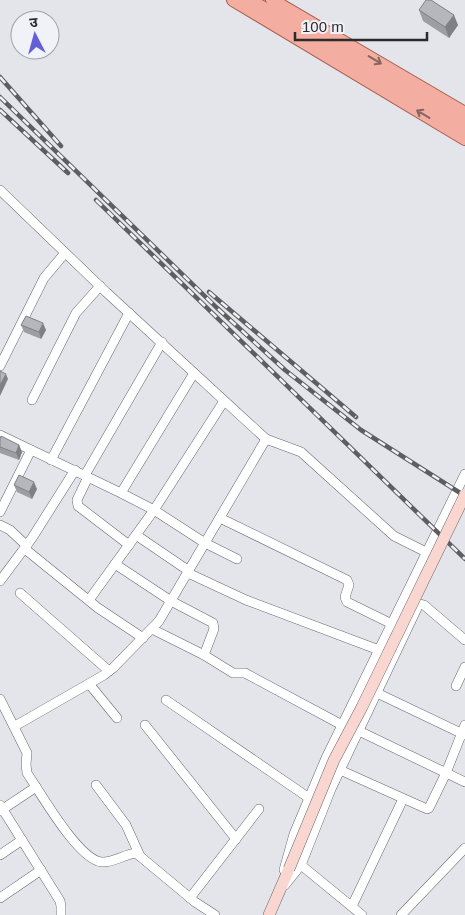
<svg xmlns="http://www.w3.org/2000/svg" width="465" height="915" font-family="Helvetica,'Noto Sans Devanagari',sans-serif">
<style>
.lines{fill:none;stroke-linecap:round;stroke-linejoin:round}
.minor-casing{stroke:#66686d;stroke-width:10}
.secondary-casing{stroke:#66686d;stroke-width:12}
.primary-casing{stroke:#a85c4f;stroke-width:14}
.minor{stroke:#fff;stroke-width:9}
.secondary{stroke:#f9d6d0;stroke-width:11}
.primary{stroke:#f4ada1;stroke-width:12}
.rail-casing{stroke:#5e5e61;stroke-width:4.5}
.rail{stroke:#f0f2f8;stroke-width:2.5;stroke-dasharray:8;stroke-linecap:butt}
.secondary-bridge-casing{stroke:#66686d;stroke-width:12;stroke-linecap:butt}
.secondary-bridge{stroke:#f9d6d0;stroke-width:11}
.wall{fill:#9d9da2}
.shaded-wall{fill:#7f8084}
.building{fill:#b6b7bc;stroke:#7f8084}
.oneway{stroke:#856661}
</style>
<rect width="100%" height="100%" fill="#e3e5ea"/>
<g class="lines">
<g class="minor-casing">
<g id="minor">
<path d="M0,190L106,292L266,439L301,452L394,536L426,552"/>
<path d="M0,366L44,278L65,253"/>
<path d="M32,400L76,313L100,286"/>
<path d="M0,435L121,493L154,510L205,543L237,559"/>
<path d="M51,460L129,313"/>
<path d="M85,475L162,342"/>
<path d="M88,477L77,500L78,506L129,545"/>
<path d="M121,493L194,373"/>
<path d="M0,512L31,450"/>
<path d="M220,518L347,580L349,585L345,597L347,602L392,624"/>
<path d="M0,525L10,530L27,546"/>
<path d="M136,535L189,571"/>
<path d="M25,549L98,608L143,638"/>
<path d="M115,564L171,601L213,623L214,629L204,655"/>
<path d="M188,573L246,600L379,650"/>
<path d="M0,581L32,538L75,470"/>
<path d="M20,593L109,671"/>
<path d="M89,600L154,510L224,401"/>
<path d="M152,629L204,655L233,673H245L342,725"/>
<path d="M90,685L117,718"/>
<path d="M456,686L465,667"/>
<path d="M377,693L465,735"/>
<path d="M0,699L27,753L26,764L27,773C40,792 79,861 102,862C113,863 125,854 136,853L195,902L215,915"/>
<path d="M166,700L309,798"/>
<path d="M145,725L236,839"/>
<path d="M15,726L104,675L113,668L159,621L266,439"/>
<path d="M359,731L465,782"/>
<path d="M340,770L427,809L429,808L446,773L465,725"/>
<path d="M96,785L126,825L140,856"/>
<path d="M0,805L60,901L61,906V915"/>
<path d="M0,811L36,787"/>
<path d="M0,855L22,840"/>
<path d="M301,865L362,915"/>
<path d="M284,870L294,834L326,758L465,474"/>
<path d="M285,885L301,865L331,789L418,606L420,604L424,605L465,640"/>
<path d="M0,898L41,870"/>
<path d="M190,898L259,809"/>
<path d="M352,906L403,799"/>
<path d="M401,915L465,848"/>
</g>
</g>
<g class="secondary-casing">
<path id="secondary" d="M269,915L289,869"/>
</g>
<g class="primary-casing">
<g id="primary">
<path d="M233,0L465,139"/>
<path d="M250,0L465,126"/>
<path d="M272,0L465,113"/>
</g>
</g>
<use href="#minor" class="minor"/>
<use href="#secondary" class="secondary"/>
<use href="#primary" class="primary"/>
<g class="rail-casing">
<g id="rail">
<path d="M0,77L61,146"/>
<path d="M0,97L216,307L285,370L361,430L465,496"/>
<path d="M0,110L68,173"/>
<path d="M96,200L465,559"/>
<path d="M209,292L356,417"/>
</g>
</g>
<use href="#rail" class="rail"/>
<g class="secondary-bridge-casing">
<path id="secondary-bridge" d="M289,869L334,760L362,707L465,495"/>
</g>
<use href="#secondary-bridge" class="secondary-bridge"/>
</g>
<g class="wall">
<path d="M419,10L458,25L449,38L423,21Z"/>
<path d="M21,325L46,330L41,339L24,332Z"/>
<path d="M0,439L19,445L22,452L19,460L0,453Z"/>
<path d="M14,485L37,489L32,499L17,492Z"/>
</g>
<g class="shaded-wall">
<path d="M454,15L458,25L449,38L445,27Z"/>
<path d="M43,323L46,330L41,339L39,332Z"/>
<path d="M6,374L8,379L0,396V385Z"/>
<path d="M19,445L22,452L19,460L16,453Z"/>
<path d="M34,482L37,489L32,499L29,492Z"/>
</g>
<g class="building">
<path d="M426,0H431L454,15L445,27L419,10Z"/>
<path d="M26,316L43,323L39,332L21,325Z"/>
<path d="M0,371L6,374L0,385Z"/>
<path d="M1,436L19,445L16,453L0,447V439Z"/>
<path d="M19,475L34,482L29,492L14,485Z"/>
</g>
<defs><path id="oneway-shaft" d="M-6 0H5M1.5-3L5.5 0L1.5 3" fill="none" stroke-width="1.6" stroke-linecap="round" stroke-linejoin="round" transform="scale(1.25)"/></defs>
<g class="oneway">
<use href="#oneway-shaft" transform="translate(375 60) rotate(31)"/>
<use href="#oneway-shaft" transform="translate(423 114) rotate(-149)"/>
</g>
<g transform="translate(35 35) rotate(354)"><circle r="24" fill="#f0f2f8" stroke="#a1a2a7"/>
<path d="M0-4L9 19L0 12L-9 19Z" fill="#625fd8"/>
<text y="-8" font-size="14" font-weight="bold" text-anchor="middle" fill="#2b2b2d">उ</text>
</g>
<path d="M295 32v8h132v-8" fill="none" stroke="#2b2b2d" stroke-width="2.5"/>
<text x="302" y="32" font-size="15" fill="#2b2b2d" stroke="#f0f2f8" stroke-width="4" paint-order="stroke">100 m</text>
</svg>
